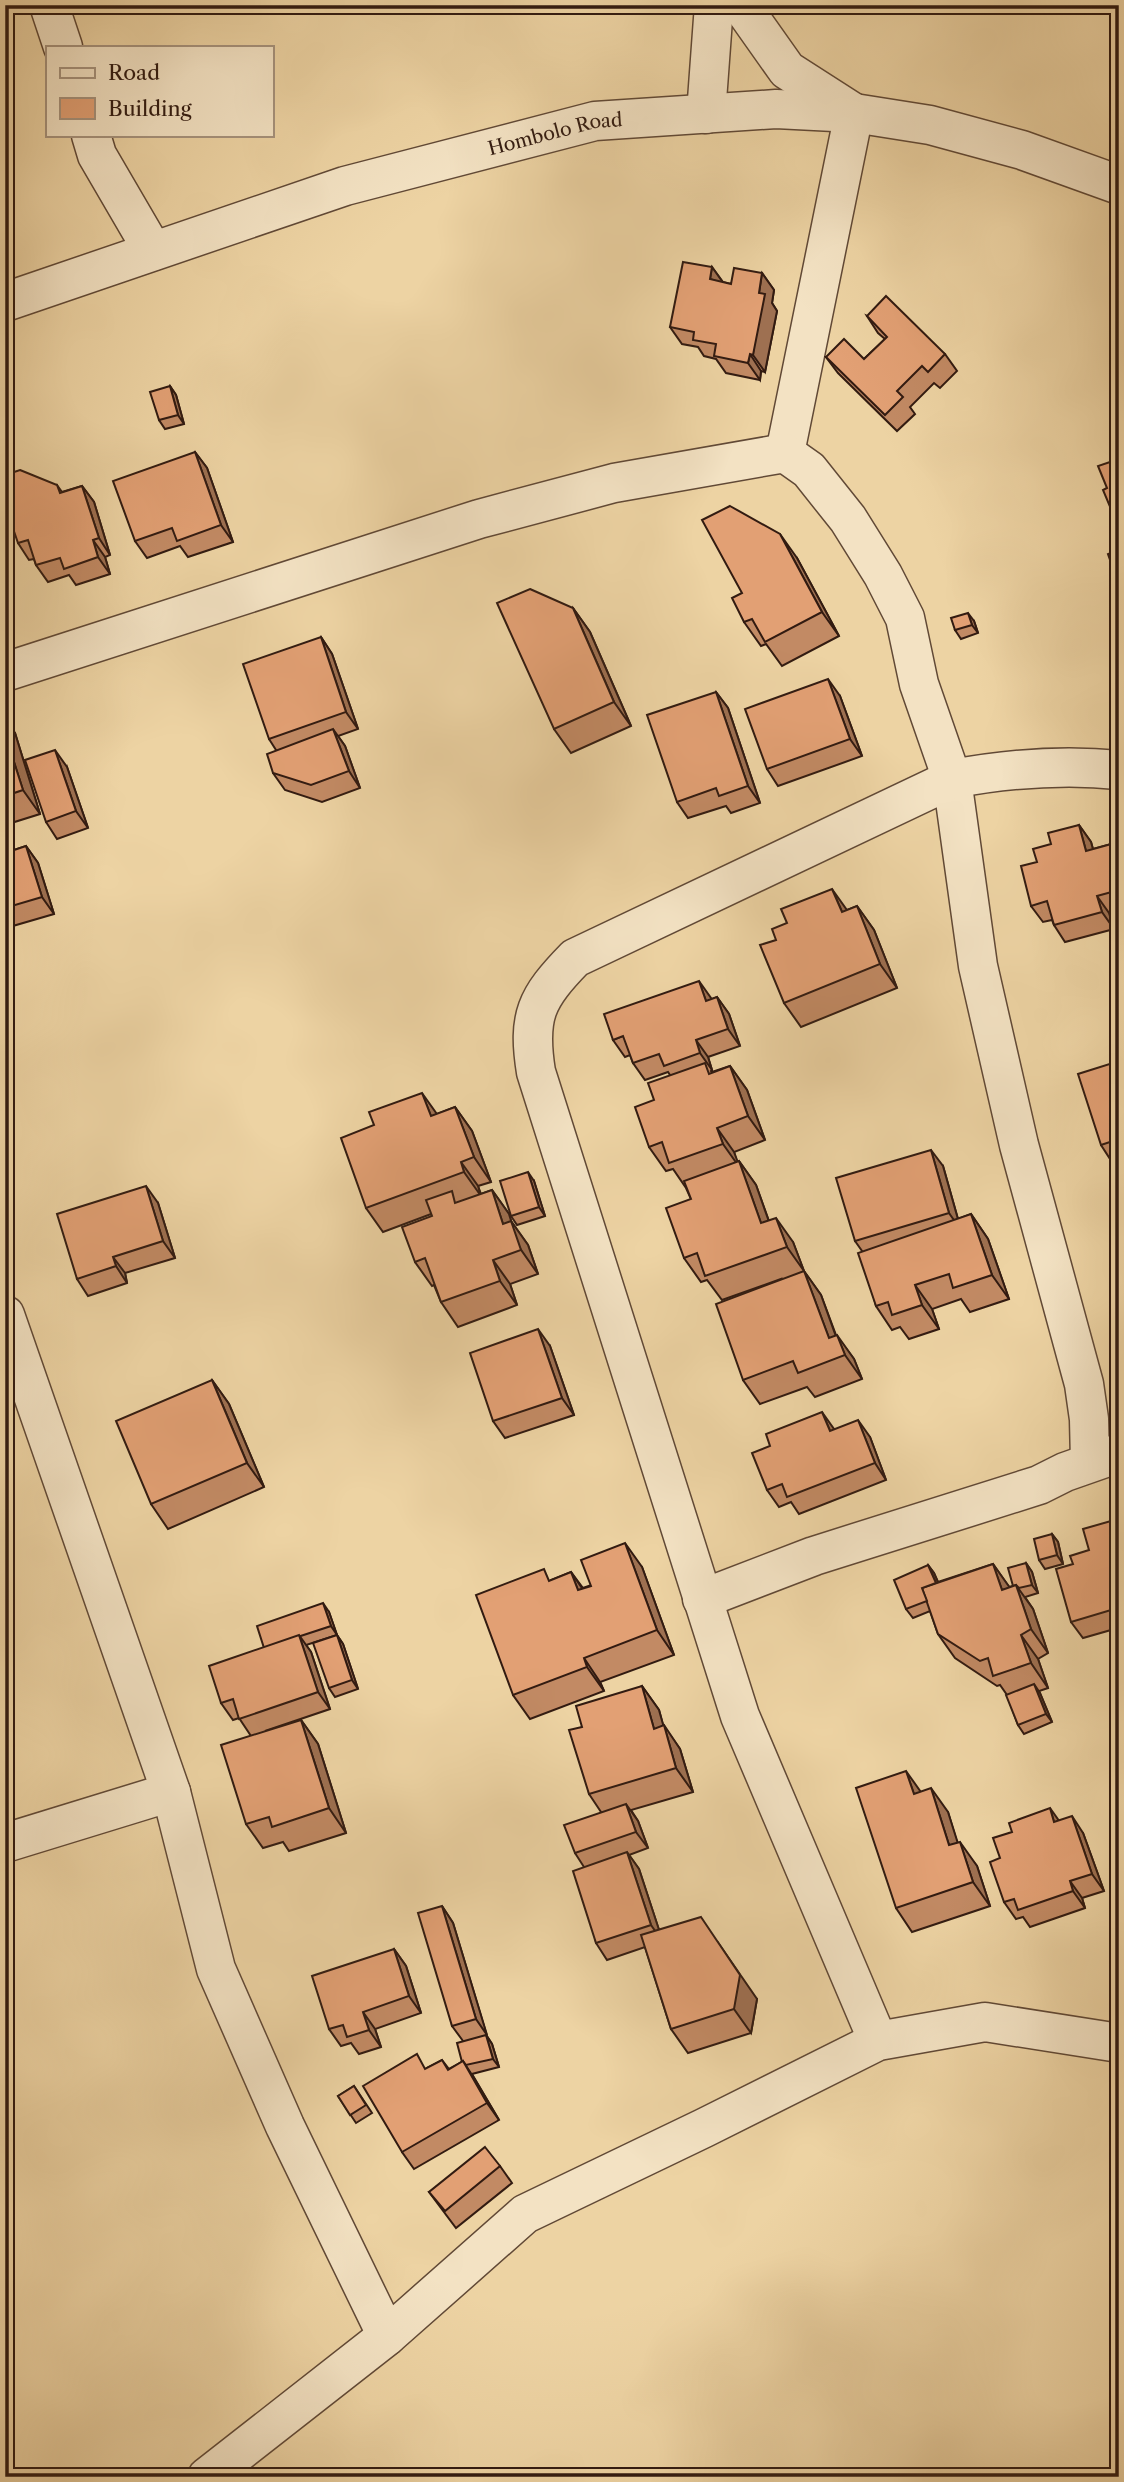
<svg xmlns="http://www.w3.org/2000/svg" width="1124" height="2482" font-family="'Libre Caslon Text',serif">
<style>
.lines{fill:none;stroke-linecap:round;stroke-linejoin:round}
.minor-casing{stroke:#614936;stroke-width:41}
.minor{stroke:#f3e2c3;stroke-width:38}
.wall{fill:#c28a64;stroke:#321b11;stroke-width:2}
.shaded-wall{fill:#9e7051;stroke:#321b11;stroke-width:2}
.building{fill:#e2a074;stroke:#321b11;stroke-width:2}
.labels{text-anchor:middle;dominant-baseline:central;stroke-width:7;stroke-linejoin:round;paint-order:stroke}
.street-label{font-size:19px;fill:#321b11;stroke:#f3e2c3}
</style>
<rect width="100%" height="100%" fill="#edd3a3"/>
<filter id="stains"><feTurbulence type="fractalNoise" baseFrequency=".00286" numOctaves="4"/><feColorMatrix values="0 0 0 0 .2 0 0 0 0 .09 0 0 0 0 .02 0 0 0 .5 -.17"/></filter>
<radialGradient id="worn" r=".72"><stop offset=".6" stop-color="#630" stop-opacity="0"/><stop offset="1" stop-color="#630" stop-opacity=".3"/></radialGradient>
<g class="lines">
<g class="minor-casing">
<g id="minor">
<path d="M49,5L63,47"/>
<path d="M741,5L787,70L854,113L785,453"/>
<path d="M706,114L714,5"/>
<path d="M91,135L97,155L153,251"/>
<path id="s1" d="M5,302L345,186L595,121L776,109L854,113L930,125L1022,150L1119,185"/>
<path d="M5,672L479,519L614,483L785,453L809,470L848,519L883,575L905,618L919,684L952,779L978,966L1019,1145L1084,1384L1089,1419L1090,1462"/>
<path d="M5,1315L171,1792L216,1969L285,2126L387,2336"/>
<path d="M702,1599L814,1556L1039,1485L1065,1472L1119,1453"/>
<path d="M5,1843L171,1792"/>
<path d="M878,2041L740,1716L536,1072C527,1016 536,998 575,958L952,779C1006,769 1064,764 1119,770"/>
<path d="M207,2477L387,2336L525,2214L704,2128L878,2041L985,2022L1119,2043"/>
</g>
</g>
<use href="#minor" class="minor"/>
</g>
<g class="wall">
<path d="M712,267L723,282L731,284L762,273L774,290L772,303L777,311L765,372L761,371L760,380L726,373L716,359L704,356L698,347L682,344L670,327Z"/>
<path d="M867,316L945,354L957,371L940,388L934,383L910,407L915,414L897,431L838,373L826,357L864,359L885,339L878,333Z"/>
<path d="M170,386L176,395L184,424L165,429L159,420Z"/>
<path d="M195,452L207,468L233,542L188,557L180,546L147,558L135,541Z"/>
<path d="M57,485L62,492L82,486L94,502L110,555L105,557L110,574L76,585L69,575L48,582L36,565L34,559L29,560L18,543Z"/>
<path d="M797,558L839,636L782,666L766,644L761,646L744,622L742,593Z"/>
<path d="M573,608L590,632L631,726L571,753L554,729Z"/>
<path d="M974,621L978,633L961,639L955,630Z"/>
<path d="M321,637L332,654L358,729L338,736L345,746L360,788L322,802L285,790L273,773L276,750L269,739Z"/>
<path d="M716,692L728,708L760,803L731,813L726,806L688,818L677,802Z"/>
<path d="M840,696L862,756L778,786L767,769Z"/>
<path d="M5,720L15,733L40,814L8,824L5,821Z"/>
<path d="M67,767L88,828L57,839L46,822Z"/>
<path d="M1079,825L1091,842L1093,849L1115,843L1119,848V911L1109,913L1114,929L1065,942L1054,925L1052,920L1043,922L1031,906L1037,862L1051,844Z"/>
<path d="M26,846L38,863L54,914L6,928L11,944L5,946V853Z"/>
<path d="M857,906L874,930L897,988L801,1027L784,1003L847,910Z"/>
<path d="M717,997L729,1014L740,1046L708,1057L712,1070L711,1071L712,1072L730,1066L747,1090L765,1140L734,1152L737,1162L739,1161L756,1185L769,1221L793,1242L804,1271L821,1295L836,1335L854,1359L862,1379L815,1397L807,1387L760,1404L743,1380L781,1279L722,1300L707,1280L701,1282L684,1258L691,1199L686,1188L673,1169L666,1171L649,1147L654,1100L670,1075L668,1072L645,1080L633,1063L630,1055L625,1057L613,1040Z"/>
<path d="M1119,1061V1160L1112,1162L1101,1145Z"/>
<path d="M455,1107L472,1131L491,1182L478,1186L481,1194L492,1190L509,1214L511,1221L528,1245L538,1274L510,1284L517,1305L458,1327L441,1302L434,1285L432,1286L415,1262L432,1216L431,1214L383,1232L366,1208L437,1114Z"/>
<path d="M943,1166L958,1219L971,1214L988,1239L1009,1299L970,1312L961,1299L932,1309L939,1329L909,1339L900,1327L892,1330L876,1306L862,1251L855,1241Z"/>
<path d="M534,1181L545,1216L517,1225L511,1216Z"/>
<path d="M158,1203L175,1258L125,1273L127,1283L88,1296L77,1279Z"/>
<path d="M550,1346L574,1415L505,1438L493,1421Z"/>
<path d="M212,1380L229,1404L264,1487L168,1529L151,1504Z"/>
<path d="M834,1429L870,1437L886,1480L799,1514L791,1502L779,1507L767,1490Z"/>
<path d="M1111,1521L1119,1532V1630L1118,1628L1083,1638L1071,1622L1073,1564L1089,1550Z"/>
<path d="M1052,1534L1058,1542L1063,1564L1045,1569L1039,1560Z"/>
<path d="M1026,1563L1032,1572L1038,1593L1025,1597L1033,1609L1048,1653L1038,1659L1048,1688L1039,1691L1052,1722L1024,1734L1018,1725L1007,1695L1000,1685L997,1686L955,1658L938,1634L930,1611L913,1618L906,1609L928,1565L934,1573L938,1582L993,1564L1009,1587L1013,1586Z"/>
<path d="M642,1567L674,1655L600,1682L604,1691L530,1719L513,1695L551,1580L571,1572L583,1588Z"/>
<path d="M329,1612L337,1635L306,1645L311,1652L330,1709L265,1731L301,1720L318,1744L346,1833L289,1851L283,1842L263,1848L246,1824L251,1736L239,1718L233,1720L221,1703L264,1648Z"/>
<path d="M337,1635L343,1644L358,1689L335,1697L329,1688Z"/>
<path d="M642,1686L659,1710L663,1725L680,1749L693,1792L631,1810L638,1821L648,1848L629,1855L639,1869L659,1930L757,1999L751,2033L688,2053L671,2029L645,1947L607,1960L596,1943L584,1867L575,1853L601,1812L589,1794L582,1727Z"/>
<path d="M921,1792L948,1812L957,1842L977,1866L990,1906L912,1932L896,1908Z"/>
<path d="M1058,1820L1083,1833L1104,1891L1082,1898L1085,1908L1030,1927L1023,1917L1016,1919L1004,1902Z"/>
<path d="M442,1906L453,1923L487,2036L492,2044L499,2067L472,2074L499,2120L414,2169L402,2152L427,2068L442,2060L449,2069L462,2062L463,2041L452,2026Z"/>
<path d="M394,1949L406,1966L421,2013L375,2029L381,2047L359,2054L351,2043L341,2046L329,2029Z"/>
<path d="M354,2086L372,2113L356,2123L338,2096Z"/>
<path d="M500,2166L512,2183L456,2228L429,2192Z"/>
</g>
<g class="shaded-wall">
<path d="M712,267L724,284L710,279Z"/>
<path d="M762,273L774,290L772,303L777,311L765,372L753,355L759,293Z"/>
<path d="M750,354L761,371L760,380L748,363Z"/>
<path d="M170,386L176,395L184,424L178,415Z"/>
<path d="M195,452L207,468L233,542L221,525Z"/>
<path d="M82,486L94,502L110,555L99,538Z"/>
<path d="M780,534L797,558L839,636L822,612Z"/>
<path d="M93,540L105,557L110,574L98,557Z"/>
<path d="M573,608L590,632L631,726L614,702Z"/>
<path d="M968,613L974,621L978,633L972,625Z"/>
<path d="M321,637L332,654L358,729L346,712Z"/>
<path d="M828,679L840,696L862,756L850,739Z"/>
<path d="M716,692L728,708L760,803L748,786Z"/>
<path d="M5,720L15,733L40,814L23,790L5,734Z"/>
<path d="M333,729L345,746L360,788L349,771Z"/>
<path d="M55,750L67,767L88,828L76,811Z"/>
<path d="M1079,825L1091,842L1098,868L1086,851Z"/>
<path d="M26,846L38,863L54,914L42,897Z"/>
<path d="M832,889L849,913L842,912Z"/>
<path d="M1097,896L1109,913L1114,929L1102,912Z"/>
<path d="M857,906L874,930L897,988L880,964Z"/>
<path d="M5,927L6,928L11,944L5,937Z"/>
<path d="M699,981L711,998L718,1017L706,1001Z"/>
<path d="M717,997L729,1014L740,1046L728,1029Z"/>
<path d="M696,1040L708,1057L712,1070L700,1053Z"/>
<path d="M730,1066L747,1090L765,1140L748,1116Z"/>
<path d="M422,1093L439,1117L431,1116Z"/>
<path d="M455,1107L472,1131L491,1182L474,1157Z"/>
<path d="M717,1128L734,1152L740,1168L723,1144Z"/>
<path d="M931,1150L943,1166L961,1230L949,1213Z"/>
<path d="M739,1161L756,1185L778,1247L761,1223Z"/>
<path d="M461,1162L478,1186L481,1196L464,1172Z"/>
<path d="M528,1172L534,1181L545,1216L539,1207Z"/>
<path d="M146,1186L158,1203L175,1258L163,1241Z"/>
<path d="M492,1190L509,1214L513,1227L511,1221L528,1245L538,1274L503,1224Z"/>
<path d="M971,1214L988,1239L1009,1299L992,1275Z"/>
<path d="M776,1218L793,1242L804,1271L787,1247Z"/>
<path d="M113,1257L125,1273L127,1283L116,1266Z"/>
<path d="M493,1260L510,1284L517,1305L500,1281Z"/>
<path d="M804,1271L821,1295L843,1356L829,1338Z"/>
<path d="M915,1285L932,1309L939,1329L922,1305Z"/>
<path d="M538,1329L550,1346L574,1415L562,1398Z"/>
<path d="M837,1335L854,1359L862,1379L845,1355Z"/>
<path d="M212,1380L229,1404L264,1487L247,1463Z"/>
<path d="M822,1412L834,1429L842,1448L830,1431Z"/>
<path d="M858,1420L870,1437L886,1480L875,1463Z"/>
<path d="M1111,1521L1119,1532V1547Z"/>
<path d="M1052,1534L1058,1542L1063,1564L1057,1555Z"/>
<path d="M625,1543L642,1567L674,1655L657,1630Z"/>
<path d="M1026,1563L1032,1572L1038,1593L1032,1585Z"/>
<path d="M993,1564L1010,1588L1002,1590Z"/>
<path d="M928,1565L934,1573L947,1603L941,1595Z"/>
<path d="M571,1572L588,1597L578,1590Z"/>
<path d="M1016,1585L1033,1609L1048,1653L1031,1629Z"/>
<path d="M323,1603L329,1612L337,1635L331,1626Z"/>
<path d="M299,1635L311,1652L330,1709L318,1692Z"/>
<path d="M337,1635L343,1644L358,1689L352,1680Z"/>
<path d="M1021,1635L1038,1659L1048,1688L1031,1663Z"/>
<path d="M584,1658L600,1682L604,1691L587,1667Z"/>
<path d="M1034,1684L1040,1693L1052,1722L1046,1714Z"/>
<path d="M642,1686L659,1710L671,1753L654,1729Z"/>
<path d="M301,1720L318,1744L346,1833L329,1808Z"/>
<path d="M664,1725L680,1749L693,1792L676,1768Z"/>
<path d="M906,1771L923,1795L914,1794Z"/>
<path d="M931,1788L948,1812L966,1869L949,1845Z"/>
<path d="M626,1804L638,1821L648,1848L636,1832Z"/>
<path d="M1050,1808L1062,1825L1054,1822Z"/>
<path d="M1072,1816L1083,1833L1104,1891L1092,1874Z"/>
<path d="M960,1842L977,1866L990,1906L973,1882Z"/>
<path d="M627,1852L639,1869L663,1942L651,1925Z"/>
<path d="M1070,1881L1082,1898L1085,1908L1073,1891Z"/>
<path d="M442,1906L453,1923L487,2035L476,2019Z"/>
<path d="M717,1941L757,1999L751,2033L734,2009Z"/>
<path d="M394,1949L406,1966L421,2013L409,1996Z"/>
<path d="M363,2012L375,2029L381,2047L369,2030Z"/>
<path d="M486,2035L492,2044L499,2067L493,2059Z"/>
<path d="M463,2061L474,2078L499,2120L487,2103Z"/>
</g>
<g class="building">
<path d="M683,262L712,267L710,279L731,284L734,268L762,273L759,293L765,294L753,355L750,354L748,363L714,356L716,344L693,340L694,332L670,327Z"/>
<path d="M886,296L945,354L928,372L922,366L897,391L903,397L885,415L826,357L844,339L864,359L887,337L867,316Z"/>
<path d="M170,386L178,415L159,420L150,392Z"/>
<path d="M195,452L221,525L177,541L172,528L135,541L113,481Z"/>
<path d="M1119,459V528L1103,490L1107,488L1098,466Z"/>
<path d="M20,470L57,485L60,493L82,486L99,538L93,540L98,557L64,569L60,558L36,565L28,540L18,543L5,505V475Z"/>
<path d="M730,506L780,534L822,612L765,642L752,619L744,622L732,598L742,593L702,520Z"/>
<path d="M1119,550V572L1115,574L1108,554Z"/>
<path d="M530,589L573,608L614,702L554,729L497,603Z"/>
<path d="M968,613L972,625L955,630L951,618Z"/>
<path d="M321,637L346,712L269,739L243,664Z"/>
<path d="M828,679L850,739L767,769L745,709Z"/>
<path d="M716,692L748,786L719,796L716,788L677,802L647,715Z"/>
<path d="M333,729L349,771L311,785L273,773L267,754Z"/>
<path d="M5,734L23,790L5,796Z"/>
<path d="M55,750L76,811L46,822L25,760Z"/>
<path d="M1079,825L1086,851L1115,843L1119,857V890L1097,896L1102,912L1054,925L1047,901L1031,906L1021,866L1037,862L1033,849L1051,844L1048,833Z"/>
<path d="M26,846L42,897L5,908V853Z"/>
<path d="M832,889L842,912L857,906L880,964L784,1003L760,945L776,940L772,929L787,923L781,909Z"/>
<path d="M699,981L706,1001L717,997L728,1029L696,1040L700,1053L664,1066L659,1054L633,1063L623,1036L613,1040L604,1014Z"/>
<path d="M1119,1061V1139L1101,1145L1078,1074Z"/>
<path d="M705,1063L709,1074L730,1066L748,1116L717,1128L723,1144L669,1163L662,1142L649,1147L635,1107L654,1100L648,1083Z"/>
<path d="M422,1093L431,1116L455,1107L474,1157L461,1162L464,1172L366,1208L341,1138L374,1125L369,1112Z"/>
<path d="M931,1150L949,1213L855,1241L836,1178Z"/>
<path d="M739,1161L761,1223L776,1218L787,1247L705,1276L697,1253L684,1258L666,1208L691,1199L684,1181Z"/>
<path d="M528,1172L539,1207L511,1216L500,1181Z"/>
<path d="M1119,1181V1191L1116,1182Z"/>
<path d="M146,1186L163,1241L113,1257L116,1266L77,1279L57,1214Z"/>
<path d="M492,1190L503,1224L511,1221L521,1250L493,1260L500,1281L441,1302L425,1258L415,1262L402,1227L432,1216L426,1200L452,1191L455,1203Z"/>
<path d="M1119,1209V1229L1113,1211Z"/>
<path d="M971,1214L992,1275L953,1288L949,1274L915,1285L922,1305L892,1315L888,1302L876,1306L858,1253Z"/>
<path d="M804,1271L829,1338L837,1335L845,1355L798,1373L793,1361L743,1380L716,1304Z"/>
<path d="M538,1329L562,1398L493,1421L470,1353Z"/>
<path d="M212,1380L247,1463L151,1504L116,1421Z"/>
<path d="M822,1412L830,1431L858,1420L875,1463L787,1497L782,1484L767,1490L752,1453L770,1446L766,1434Z"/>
<path d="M1111,1521L1119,1547V1623L1115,1624L1111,1610L1071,1622L1056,1569L1073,1564L1070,1556L1089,1550L1083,1529Z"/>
<path d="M1052,1534L1057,1555L1039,1560L1034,1539Z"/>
<path d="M625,1543L657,1630L584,1658L587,1667L513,1695L476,1595L544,1569L549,1581L571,1572L578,1590L591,1586L581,1560Z"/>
<path d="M1026,1563L1032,1585L1019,1588L1016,1585L1013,1586L1008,1568Z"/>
<path d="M993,1564L1002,1590L1016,1585L1031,1629L1021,1635L1031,1663L993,1676L988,1658L980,1661L938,1634L922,1588Z"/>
<path d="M928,1565L936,1583L922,1588L927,1601L906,1609L894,1580Z"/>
<path d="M323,1603L331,1626L264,1648L257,1626Z"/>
<path d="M299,1635L318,1692L239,1719L233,1699L221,1703L209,1666Z"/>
<path d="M337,1635L352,1680L329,1688L313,1643Z"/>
<path d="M1034,1684L1046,1714L1018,1725L1006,1695Z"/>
<path d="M642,1686L654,1729L664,1725L676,1768L589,1794L569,1730L582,1727L576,1706Z"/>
<path d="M301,1720L329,1808L272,1827L269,1817L246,1824L221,1745Z"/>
<path d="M906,1771L914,1794L931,1788L949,1845L960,1842L973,1882L896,1908L856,1788Z"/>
<path d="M626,1804L636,1832L575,1853L564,1825Z"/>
<path d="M1050,1808L1054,1822L1072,1816L1092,1874L1070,1881L1073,1891L1018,1910L1014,1899L1004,1902L990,1862L1000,1858L993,1838L1012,1832L1009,1823Z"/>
<path d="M627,1852L651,1925L596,1943L573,1871Z"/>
<path d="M442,1906L476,2019L452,2026L418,1913Z"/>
<path d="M701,1917L740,1975L734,2009L671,2029L641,1935Z"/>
<path d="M394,1949L409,1996L363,2012L369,2030L347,2037L343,2025L329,2029L312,1976Z"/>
<path d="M486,2035L493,2059L466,2065L463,2061L462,2062L457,2043Z"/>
<path d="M417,2054L425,2069L442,2060L448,2070L463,2061L487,2103L402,2152L363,2086Z"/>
<path d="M354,2086L366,2105L350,2115L338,2096Z"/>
<path d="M485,2147L500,2166L445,2211L429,2192Z"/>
</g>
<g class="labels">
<g class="street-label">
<text stroke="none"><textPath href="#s1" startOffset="576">Hombolo Road</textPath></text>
</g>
</g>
<rect width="1124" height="2482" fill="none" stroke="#edd3a3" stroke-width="28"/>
<rect x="7" y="7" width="1110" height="2468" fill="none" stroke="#321b11" stroke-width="3.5"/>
<rect x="14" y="14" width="1096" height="2454" fill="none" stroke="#321b11" stroke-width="2"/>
<rect x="46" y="46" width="228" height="91" fill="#f3e2c3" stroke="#a6927c" stroke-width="2"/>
<rect x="60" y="68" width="35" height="10" fill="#f3e2c3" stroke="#a6927c" stroke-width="2"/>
<text x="108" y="80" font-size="21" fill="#321b11">Road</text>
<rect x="60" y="98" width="35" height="21" fill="#e2a074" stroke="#a6927c" stroke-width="2"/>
<text x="108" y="116" font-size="21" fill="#321b11">Building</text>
<rect width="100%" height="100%" filter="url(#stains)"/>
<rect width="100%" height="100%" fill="url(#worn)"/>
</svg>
